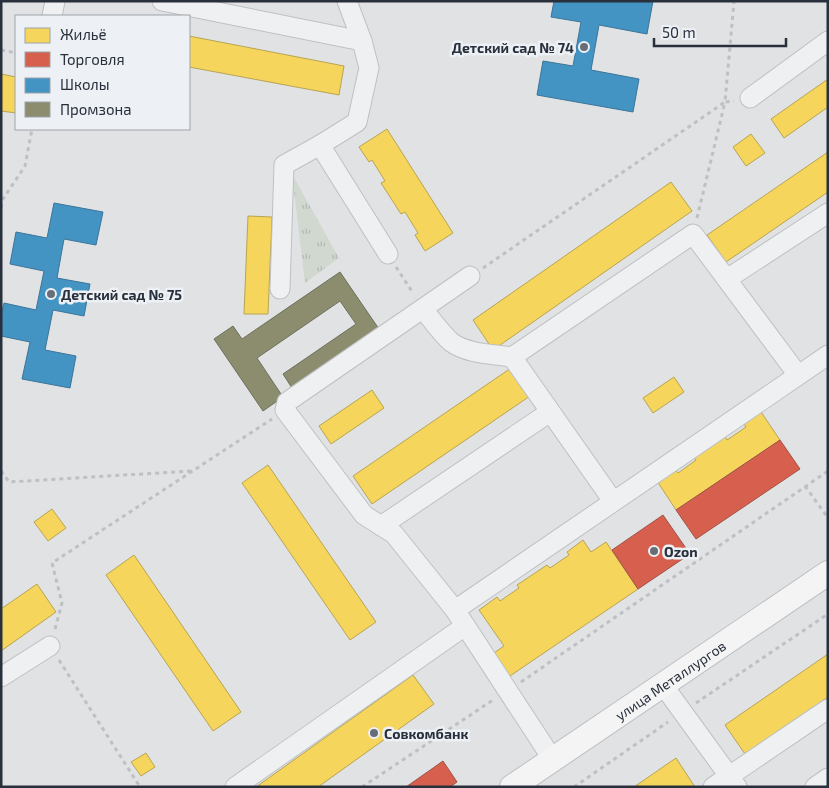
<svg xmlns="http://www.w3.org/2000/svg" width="829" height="788" font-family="'Exo 2',sans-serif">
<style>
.grass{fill:url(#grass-tufts)}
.homes{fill:#f6d55c;stroke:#b8a452}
.shops{fill:#d6604d;stroke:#a25248}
.schools{fill:#4393c3;stroke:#3b759a}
.industry{fill:#8c8c6e;stroke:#6e705f}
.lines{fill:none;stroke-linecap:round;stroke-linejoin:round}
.minor-casing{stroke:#bec0c2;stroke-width:21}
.major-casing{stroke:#bcbfc2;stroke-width:26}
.path{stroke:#bec1c4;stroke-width:3;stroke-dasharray:4 4;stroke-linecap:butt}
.minor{stroke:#eff0f1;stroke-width:19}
.major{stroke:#f4f4f5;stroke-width:24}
.poi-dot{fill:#686e77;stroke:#edf0f4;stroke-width:2}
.labels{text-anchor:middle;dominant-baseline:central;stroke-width:5;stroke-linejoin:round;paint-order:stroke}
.poi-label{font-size:14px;font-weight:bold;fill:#28303c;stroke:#edf0f4;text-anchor:start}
.street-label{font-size:14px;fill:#28303c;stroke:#edf0f4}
</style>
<defs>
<pattern id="grass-tufts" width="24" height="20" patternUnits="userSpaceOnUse" patternTransform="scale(1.25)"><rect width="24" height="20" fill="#d1d8d0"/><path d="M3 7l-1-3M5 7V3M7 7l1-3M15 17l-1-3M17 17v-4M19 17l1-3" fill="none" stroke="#b3bab4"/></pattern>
</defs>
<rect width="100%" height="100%" fill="#e0e2e4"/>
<path class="grass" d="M292,174L339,258L305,283Z"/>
<g class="homes">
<path d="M189,36L344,66L339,95L189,67Z"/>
<path d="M1,74L16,77V113L1,111Z"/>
<path d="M828,79V107L784,138L771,119Z"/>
<path d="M387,129L453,233L425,251L415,235L418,233L405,212L401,214L381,183L385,181L372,160L369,162L359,147Z"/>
<path d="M751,134L765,153L746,166L733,147Z"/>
<path d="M828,152V192L726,262L707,235Z"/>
<path d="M671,182L692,211L493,350L473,320Z"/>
<path d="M248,216L272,217L268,314H244Z"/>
<path d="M511,368L530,396L372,504L353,476Z"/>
<path d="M674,377L684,392L653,413L643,398Z"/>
<path d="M372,390L384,408L331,444L319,426Z"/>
<path d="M761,412L780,440L676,510L657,481L675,469L678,473L696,460L694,457L725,436L727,440L746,427L744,424Z"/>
<path d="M268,465L376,622L350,640L242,483Z"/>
<path d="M52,509L66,528L48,541L34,522Z"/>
<path d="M583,540L591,552L606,542L638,589L507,678L491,655L504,646L479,610L497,597L500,601L519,588L517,585L547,565L550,568L569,555L567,552Z"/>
<path d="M134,555L241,712L213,731L106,575Z"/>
<path d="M37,584L56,612L1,651V609Z"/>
<path d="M828,654V697L745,754L725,725Z"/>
<path d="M413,675L434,704L318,787H256Z"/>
<path d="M146,753L155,767L141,776L131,762Z"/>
<path d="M676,758L695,787H634Z"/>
</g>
<g class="shops">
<path d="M780,440L800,469L696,539L676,510Z"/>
<path d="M663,515L690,554L638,589L612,550Z"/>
<path d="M443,761L457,782L450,787H406Z"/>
</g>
<g class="schools">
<path d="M554,1H653L647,34L599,25L591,70L639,79L633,112L537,95L543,61L573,66L581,22L551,17Z"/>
<path d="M54,203L103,212L96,245L64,239L57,278L90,284L84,316L53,310L45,350L76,356L70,388L22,379L30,342L1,336V315L4,303L36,310L44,271L10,264L16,232L47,238Z"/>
</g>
<path class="industry" d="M340,272L379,329L292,388L283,374L356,324L340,301L257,358L283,397L263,411L214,339L233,326L242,339Z"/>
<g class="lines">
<g class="minor-casing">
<g id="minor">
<path d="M162,1L362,41"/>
<path d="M347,1L362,41L369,68L357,122L320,145L388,254"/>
<path d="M52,16L55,1"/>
<path d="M750,98L828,41"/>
<path d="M470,276L287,402L285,410L364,515L394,534L455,610L553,760"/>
<path d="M727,279L828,213"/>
<path d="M280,289L284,165L320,145"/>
<path d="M423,309C432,320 440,332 451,342C467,354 493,354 512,357L693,234L798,375"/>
<path d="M512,357L613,501"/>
<path d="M381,526L550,412"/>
<path d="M455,610L828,355"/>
<path d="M1,677L50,646"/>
<path d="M663,685L737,787"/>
<path d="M235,787L465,626"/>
<path d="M713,787L828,709"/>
<path d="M815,787L828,778"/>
</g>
</g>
<g class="major-casing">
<g id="major">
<path id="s1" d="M512,787L828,573"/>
</g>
</g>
<g class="path">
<path d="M1,50L16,53"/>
<path d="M1,208L3,199L25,166L32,129"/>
<path d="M697,218L725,102L734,101"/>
<path d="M396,267L413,293"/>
<path d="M483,268L725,102L734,1"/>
<path d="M1,471L9,482L191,471"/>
<path d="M805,486L828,518"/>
<path d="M55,629L62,603L52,563L272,419"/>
<path d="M59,660L140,787"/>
<path d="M521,682L828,471"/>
<path d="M696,703L828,614"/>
<path d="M362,787L493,700"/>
<path d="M574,787L668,722"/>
</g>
<use href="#minor" class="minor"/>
<use href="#major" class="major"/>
</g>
<g class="poi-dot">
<circle cx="584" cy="47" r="5"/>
<circle cx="51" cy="294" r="5"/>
<circle cx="654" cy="551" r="5"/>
<circle cx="374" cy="733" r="5"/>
</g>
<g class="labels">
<g class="poi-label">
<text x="574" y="47" text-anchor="end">Детский сад № 74</text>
<text x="61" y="294">Детский сад № 75</text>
<text x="664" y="551">Ozon</text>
<text x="384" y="733">Совкомбанк</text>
</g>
<g class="street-label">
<text stroke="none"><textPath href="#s1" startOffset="191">улица Металлургов</textPath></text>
</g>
</g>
<rect width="829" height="788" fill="none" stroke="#28303c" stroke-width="5"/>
<rect x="15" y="15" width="175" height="115" fill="#edf0f4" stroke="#9ea3aa"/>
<rect x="25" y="28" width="25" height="15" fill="#f6d55c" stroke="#9ea3aa"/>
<text x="60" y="40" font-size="15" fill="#28303c">Жильё</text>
<rect x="25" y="52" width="25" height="15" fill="#d6604d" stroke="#9ea3aa"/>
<text x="60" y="65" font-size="15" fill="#28303c">Торговля</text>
<rect x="25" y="78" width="25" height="15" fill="#4393c3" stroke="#9ea3aa"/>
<text x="60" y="90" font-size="15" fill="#28303c">Школы</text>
<rect x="25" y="102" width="25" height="15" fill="#8c8c6e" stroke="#9ea3aa"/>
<text x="60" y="115" font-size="15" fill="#28303c">Промзона</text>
<path d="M654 38v8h132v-8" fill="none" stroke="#28303c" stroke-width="2.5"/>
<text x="662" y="38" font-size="15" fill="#28303c" stroke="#edf0f4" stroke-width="4" paint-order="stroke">50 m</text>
</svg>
